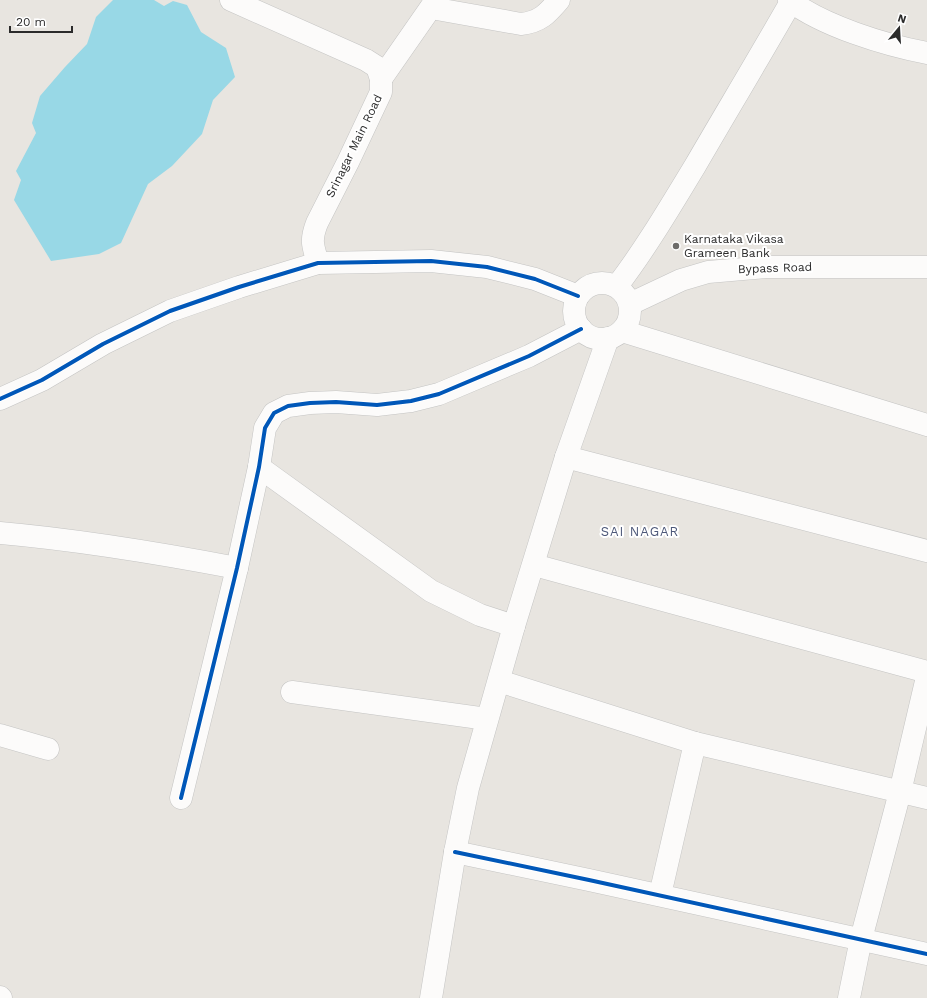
<svg xmlns="http://www.w3.org/2000/svg" width="927" height="998" font-family="'Work Sans',sans-serif">
<style>
.water{fill:#98d8e6}
.lines{fill:none;stroke-linecap:round;stroke-linejoin:round}
.street-casing{stroke:#c4c4c3;stroke-width:23}
.secondary-casing{stroke:#c4c4c3;stroke-width:23}
.street{stroke:#fcfbfa;stroke-width:22}
.secondary{stroke:#fcfbfa;stroke-width:22}
.cycleway-casing{stroke:#fff;stroke-width:6}
.cycleway{stroke:#0057b8;stroke-width:4}
.poi-dot{fill:#6d6c6a;stroke:#fff;stroke-width:1.5}
.labels{text-anchor:middle;dominant-baseline:central;stroke-width:4;stroke-linejoin:round;paint-order:stroke}
.street-label{font-size:12px;fill:#2b2b2b;stroke:#fff}
.poi-label{font-size:12px;fill:#2b2b2b;stroke:#fff;text-anchor:start}
.neighbourhood-label{font-size:13px;letter-spacing:1px;fill:#4d5879;stroke:#fff}
</style>
<rect width="100%" height="100%" fill="#e8e5e0"/>
<path class="water" d="M113,0H154L164,6L173,1L187,5L201,32L226,48L235,77L213,100L202,134L172,166L148,184L121,243L99,254L51,261L14,200L21,180L16,171L36,133L32,123L40,96L65,67L87,44L96,17Z"/>
<g class="lines">
<g class="street-casing">
<g id="street">
<path d="M789,0C823,26 885,45 927,53"/>
<path d="M431,8L521,24C540,22 547,14 559,0"/>
<path d="M381,79L436,0"/>
<path d="M622,331L927,425"/>
<path d="M566,457L927,551"/>
<path d="M259,467L431,591L480,615L514,626"/>
<path d="M0,533C80,540 158,553 237,568"/>
<path d="M534,565L927,672"/>
<path d="M499,681L695,743L927,798"/>
<path d="M292,692L487,719"/>
<path d="M0,735L48,749"/>
<path d="M181,798L237,568L259,467L265,428L274,413L288,406L310,403L336,402L377,405L411,401L439,394L529,356L581,329"/>
<path d="M455,852L589,880L927,954"/>
<path d="M660,895L695,743"/>
<path d="M0,997L1,998"/>
<path d="M849,998L861,939L900,792L927,677"/>
</g>
</g>
<g class="secondary-casing">
<g id="secondary">
<path d="M231,0L366,60L377,67L381,79V92L348,162L317,223C310,241 313,246 318,263"/>
<circle cx="602" cy="311" r="28"/>
<path d="M617,286C646,248 670,207 695,166C727,111 760,56 792,0"/>
<path d="M630,304L681,280L708,272L766,267H927"/>
<path d="M0,399L42,380L103,344L170,311L239,287L318,263L431,261L487,267L535,279L578,296"/>
<path d="M431,998L455,852L468,788L514,626L566,457L608,338"/>
</g>
</g>
<use href="#street" class="street"/>
<use href="#secondary" class="secondary"/>
<g class="cycleway-casing">
<g id="cycleway">
<path d="M0,399L42,380L103,344L170,311L239,287L318,263L431,261L487,267L535,279L578,296"/>
<path d="M181,798L237,568L259,467L265,428L274,413L288,406L310,403L336,402L377,405L411,401L439,394L529,356L581,329"/>
<path d="M455,852L589,880L927,954"/>
</g>
</g>
<use href="#cycleway" class="cycleway"/>
</g>
<circle class="poi-dot" cx="676" cy="246" r="4"/>
<g class="labels">
<g class="street-label">
<text transform="translate(354 146) rotate(-64)">Srinagar Main Road</text>
<text transform="translate(775 268) rotate(-2)">Bypass Road</text>
</g>
<g class="poi-label">
<text x="684" y="239">Karnataka Vikasa<tspan x="684" dy="14">Grameen Bank</tspan></text>
</g>
<g class="neighbourhood-label">
<text x="640" y="531">SAI NAGAR</text>
</g>
</g>
<g transform="translate(899 28) rotate(18)" stroke="#ffffff" stroke-width="3" paint-order="stroke">
<path d="M0-3L7 15L0 10L-7 15Z" fill="#2b2b2b"/>
<text y="-6" font-size="11" font-weight="bold" text-anchor="middle" fill="#2b2b2b">N</text>
</g>
<path d="M10 26v6h62v-6" fill="none" stroke="#2b2b2b" stroke-width="2"/>
<text x="16" y="26" font-size="12" fill="#2b2b2b" stroke="#ffffff" stroke-width="3" paint-order="stroke">20 m</text>
</svg>
